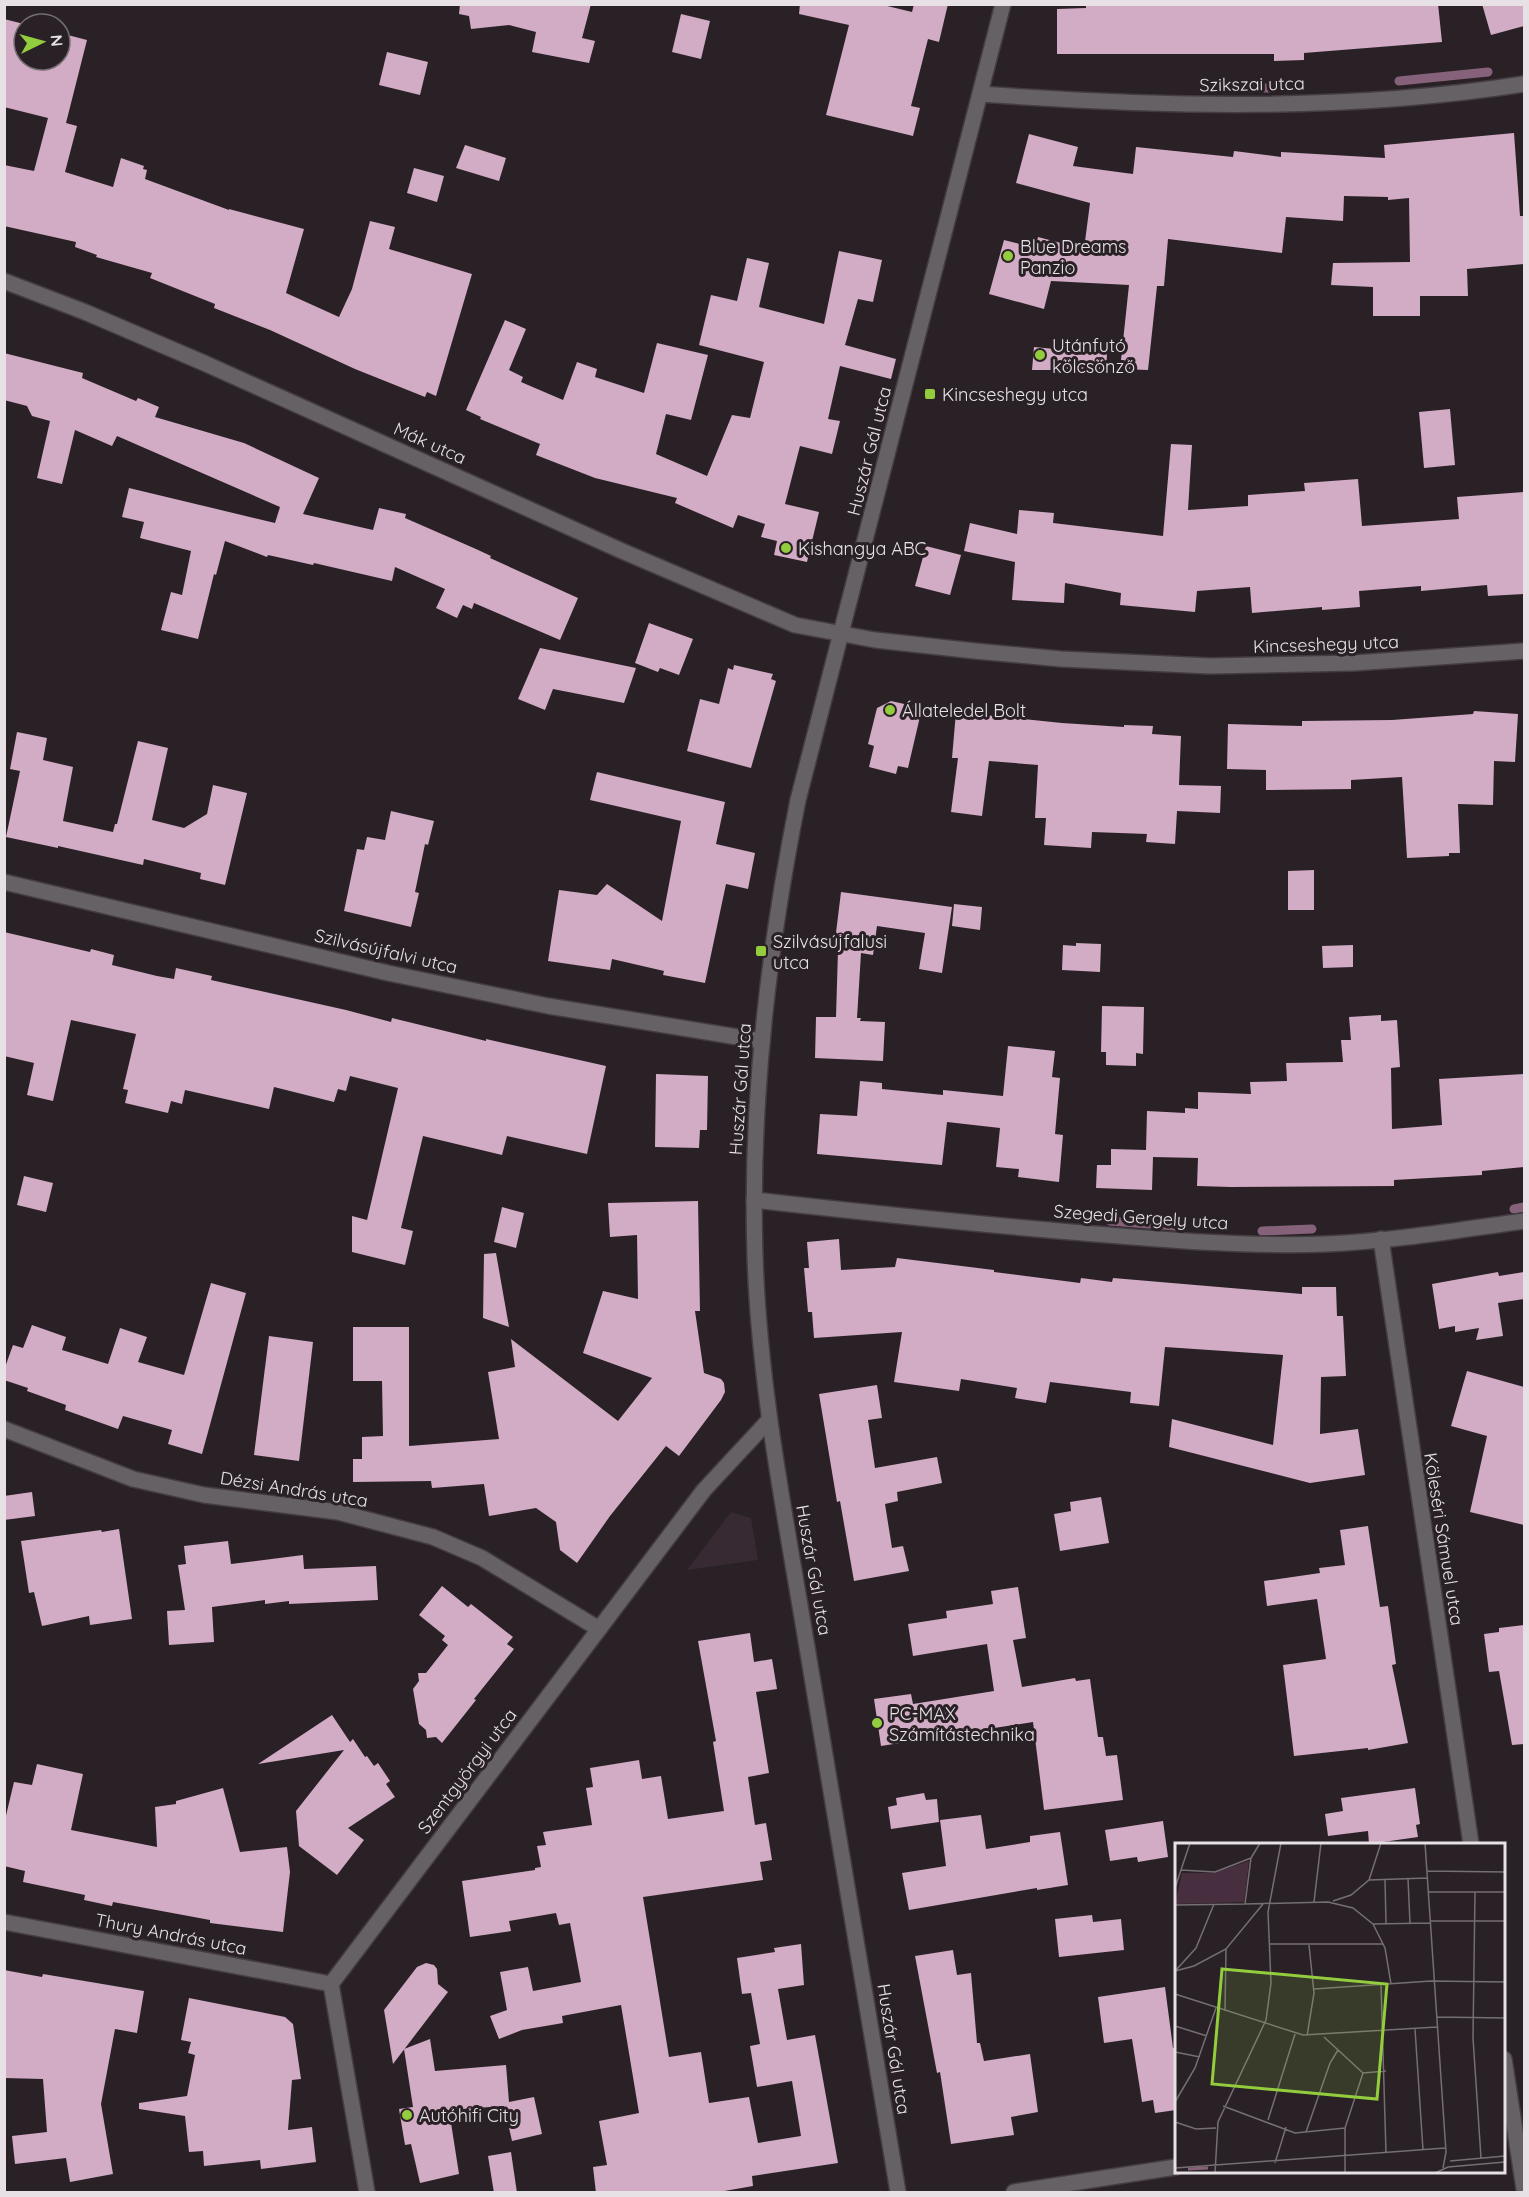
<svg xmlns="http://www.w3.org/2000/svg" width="1529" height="2197" font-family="Quicksand,sans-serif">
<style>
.built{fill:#372a33}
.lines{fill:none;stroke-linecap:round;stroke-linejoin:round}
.stream{stroke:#856279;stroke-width:9}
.building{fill:#d2abc4}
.minor-casing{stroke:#443c41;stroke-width:18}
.minor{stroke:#656164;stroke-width:15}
.poi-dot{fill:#93cd3e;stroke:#292126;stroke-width:2}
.labels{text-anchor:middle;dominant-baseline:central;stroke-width:6;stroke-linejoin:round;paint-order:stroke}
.street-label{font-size:18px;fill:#e7e1e5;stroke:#292126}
.poi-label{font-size:18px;fill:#e7e1e5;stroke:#292126;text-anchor:start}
.inset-river{fill:none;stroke:#856279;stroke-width:3}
.inset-road{fill:none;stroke:#756e72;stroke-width:1.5}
.view{fill:#93cd3e;fill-opacity:0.15;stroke:#93cd3e;stroke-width:3}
.inset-edge{fill:none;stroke:#e7e1e5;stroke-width:3}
</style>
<rect width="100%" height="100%" fill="#292126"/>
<path class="built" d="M731,1512L751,1518L758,1560L687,1570Z"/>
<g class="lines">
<g class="stream">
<path d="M1399,81L1488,72"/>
<path d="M1236,88H1274"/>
<path d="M1514,1209L1524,1207"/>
<path d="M1110,1221L1175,1226"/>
<path d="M1262,1231L1312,1229"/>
</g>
</g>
<g class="building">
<path d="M460,4H591L582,38L595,41L589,63L532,52L536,32L509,25L471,29L469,16L459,14Z"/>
<path d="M800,4H879L912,12L914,4H948L939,42L928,39L911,106L920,108L913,136L826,115L849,25L799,14Z"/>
<path d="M1086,4H1438L1442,42L1304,53V60L1274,61V54H1057V9L1086,8Z"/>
<path d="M1482,4H1524V26L1491,35Z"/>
<path d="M681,14L710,21L701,59L672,52Z"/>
<path d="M4,19L24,24V60H60V33L87,40L66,123L77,126L65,172L113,187L121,158L144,166L143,169L147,170L145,179L229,210V209L304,229L286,293L339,317L352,289L370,221L395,227L389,249L472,274L436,396L427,392L425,397L355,369L270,330L214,308L215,304L150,278L152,273L96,257L97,255L75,247L76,242L4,226V165L34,171L48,118L4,107Z"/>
<path d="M387,52L428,62L420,95L379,85Z"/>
<path d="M1514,133L1520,216H1523L1524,233V264L1467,269L1468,296H1420V316H1373V287L1331,285L1333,263L1410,262L1409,198L1388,200V197L1344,196L1343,221L1286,217L1282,253L1168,239L1164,286H1157L1148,370L1120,369L1129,285L1051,281L1044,309L989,294L1004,240L1035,248L1038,237L1084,249L1090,203L1016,183L1029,134L1078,147L1073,166L1133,174L1136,147L1233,157L1234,151L1281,157V152L1385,158L1384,145Z"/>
<path d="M465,145L506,158L499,181L456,168Z"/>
<path d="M414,168L444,176L437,202L407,193Z"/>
<path d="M839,251L882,260L873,302L858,299L845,345L896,359L891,379L840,366L828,419L840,421L832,454L800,446L785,504L819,512L807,562L774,555L777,541L761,537L765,524L738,515L733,528L675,503L677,498L595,478L536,455L540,444L480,419L481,417L466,410L505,320L526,329L509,370L523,377L521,382L563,400L577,362L597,369L595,377L644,393L657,343L708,355L691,420L666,414L656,454L707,476L732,415L750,418L764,362L699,345L711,295L737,301L747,258L769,263L759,307L824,324Z"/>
<path d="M1034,347L1107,354L1106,370H1032Z"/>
<path d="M4,353L83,373L82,378L136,401L138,398L159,407L155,417L244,443L319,478L303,514L373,530L379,508L406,514L405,518L476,549L491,556L490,558L578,598L560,640L474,603L472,609L463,605L457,618L436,608L445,589L395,567L392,581L314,563L313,565L268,555L267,557L225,541L216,575L214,574L198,639L161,630L171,592L182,595L191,551L140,538L144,522L122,517L129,488L275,523L280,507L117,436L112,446L75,430L62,484L37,478L50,421L32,416L27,406L4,400Z"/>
<path d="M1450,409L1455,465L1424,468L1419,412Z"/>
<path d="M1171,444L1192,445L1188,510L1248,506V495L1305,491L1304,483L1358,479L1362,526L1459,519L1457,497L1524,492V594L1488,596L1487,585L1421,591V586L1359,591L1360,607L1322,610V607L1252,613L1250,587L1197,591L1195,612L1120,605L1121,593L1065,583L1064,603L1012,600L1015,562L964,551L970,523L1017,534L1019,510L1054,513L1053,523L1163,536Z"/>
<path d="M926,546L961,555L950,595L915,586Z"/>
<path d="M649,623L693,639L679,675L660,668L658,672L635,663Z"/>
<path d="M540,648L636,668L624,703L553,689L545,710L518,699Z"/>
<path d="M734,665L773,674L771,679L776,681L751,768L687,751L700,699L719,704L728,668L733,670Z"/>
<path d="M891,701L922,708L908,768L898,766L896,774L869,767L874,746L868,744L877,708Z"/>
<path d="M1474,711L1518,714L1515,762L1494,761L1493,805L1458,804L1460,853H1449V856L1407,858L1402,777L1351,780V789L1266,790V770L1227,769L1228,724L1302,726V721L1392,720L1473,714Z"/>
<path d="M956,712L1062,723L1124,727V725L1153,726L1152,734L1181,736L1179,785L1221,786L1220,813L1177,811L1175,844L1146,842L1147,834L1092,832L1091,848L1044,845L1046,818H1035L1038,765L989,761L982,816L951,812L958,758H952Z"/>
<path d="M17,732L47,738L43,760L73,767L63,821L113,832L115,824H117L138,741L168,748L152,820L184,828L207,814L213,785L247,793L225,885L200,879L201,873L144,859L143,865L58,846V848L6,837L20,771L10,769Z"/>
<path d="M597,772L725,802L716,844L755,853L748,889L726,884L705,983L663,975L664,971L612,959L610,970L548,961L559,890L597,895L607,884L662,921L681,821L590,800Z"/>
<path d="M391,811L434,821L428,845L425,844L415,892L419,893L411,927L344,911L357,849L364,850L367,837L385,840Z"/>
<path d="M1314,870V910H1288V871Z"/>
<path d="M841,892L952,907L942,973L919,969L925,933L877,926L873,955L861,953L857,1018H861L860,1021L885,1022L883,1061L815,1058L816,1017H836L838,950L834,949Z"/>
<path d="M954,904L982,907L980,930L952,926Z"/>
<path d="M4,932L90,952L91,949L114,955L112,965L157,976L174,979L176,968L212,976L211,980L346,1010L391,1022L392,1018L486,1041V1039L606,1066L587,1154L507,1136L502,1155L423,1136L401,1228L413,1231L405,1265L352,1252V1216L367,1220L398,1088L350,1076L346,1091L338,1089L334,1102L274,1087L269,1109L185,1090L182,1104L171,1101L168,1113L125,1103L128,1090L123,1089L136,1034L71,1020L53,1101L27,1095L34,1063L4,1056Z"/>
<path d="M1076,943L1101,944L1100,972L1062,970L1063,945L1076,946Z"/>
<path d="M1353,945V967L1323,968L1322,946Z"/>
<path d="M1102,1006L1144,1007L1143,1054L1136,1053V1066L1106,1065V1052H1101Z"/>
<path d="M1381,1015V1021L1397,1020L1400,1067L1391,1068L1392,1129L1442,1125L1439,1079L1524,1074V1167L1482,1171V1175L1394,1180V1186L1231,1187L1197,1186L1198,1158L1153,1157L1152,1190L1096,1188L1097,1165H1111V1149L1146,1150L1147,1111L1185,1113V1108L1198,1109V1092L1251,1094L1250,1082L1287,1081L1286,1063L1343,1062L1341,1040H1351L1349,1017Z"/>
<path d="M1008,1046L1055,1051L1052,1077L1060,1078L1055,1134L1063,1135L1059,1182L1018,1177L1019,1169L996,1167L1000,1128L947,1122L942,1165L817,1154L820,1114L857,1116L860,1081L882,1083V1089L943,1095V1090L1003,1096Z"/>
<path d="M656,1074L708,1076L707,1130H700L699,1148L655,1147Z"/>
<path d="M24,1176L53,1183L46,1212L17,1205Z"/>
<path d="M698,1201L700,1311H695L704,1373L721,1379L724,1383L725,1392L721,1400L679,1456L666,1446L610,1516L577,1563L560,1550L556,1522L536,1508L489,1516L484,1484L432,1488L431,1481L353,1482V1459H362V1437L383,1436L382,1381H353V1327H409V1446L499,1439L488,1372L515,1367L511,1339L618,1421L652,1378L583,1353L603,1291L638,1299L637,1235L610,1237L608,1203Z"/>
<path d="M502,1207L524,1213L516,1248L494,1242Z"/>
<path d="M839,1239L841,1270L895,1267L897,1258L994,1270V1272L1080,1283L1081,1278L1112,1282L1113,1278L1302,1294V1287H1336L1337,1316H1343L1346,1376L1321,1377L1320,1434L1358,1429L1365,1475L1310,1483L1169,1447L1172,1419L1273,1445L1283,1355L1165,1347L1159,1406L1130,1403L1131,1392L1050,1382L1046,1403L1015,1398L1017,1388L961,1379L959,1391L894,1382L902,1332L814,1338L812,1312H808L804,1268H809L807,1242Z"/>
<path d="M496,1253L509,1327L483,1318L484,1254Z"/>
<path d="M1498,1272L1499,1276L1524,1272V1299L1498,1303L1503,1336L1476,1340L1479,1328L1455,1332V1326L1439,1329L1432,1284Z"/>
<path d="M211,1283L246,1293L202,1454L168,1444L172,1430L123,1416L118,1429L65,1410L66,1405L27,1391L28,1388L4,1380V1370L13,1345L23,1348L32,1325L66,1337L62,1350L108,1364L120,1328L147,1337L138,1362L184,1375Z"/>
<path d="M269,1336L313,1342L299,1461L254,1455Z"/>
<path d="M1467,1371L1524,1387V1525L1470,1512L1487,1436L1451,1426Z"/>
<path d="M877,1385L882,1418L868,1420L875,1468L937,1457L942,1483L897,1492L898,1501L885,1504L892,1548L903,1546L909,1571L854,1581L840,1501L837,1502L819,1394Z"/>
<path d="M32,1492L35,1516L4,1520V1496Z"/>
<path d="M1101,1497L1109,1543L1060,1551L1054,1514L1071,1511L1070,1502Z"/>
<path d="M1368,1526L1380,1607L1388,1606L1396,1664L1392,1665L1408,1743L1368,1750V1748L1294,1756L1283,1665L1326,1659L1317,1599L1267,1606L1264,1581L1320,1573L1319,1568L1345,1565L1340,1530Z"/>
<path d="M119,1529L132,1619L90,1625L89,1616L42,1626L34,1592L29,1593L21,1541L101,1530L102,1532Z"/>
<path d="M228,1541L231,1564L303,1555L304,1569L376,1566L378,1600L289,1604V1601L265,1604V1600L212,1607L214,1642L169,1645L167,1611L185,1610L178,1565L186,1564L184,1546Z"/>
<path d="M442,1586L468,1607L471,1604L513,1637L507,1644L514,1649L474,1699L476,1700L442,1743L436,1737L427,1738L426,1730L419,1724L413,1689L419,1681L418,1673H426L448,1645L442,1640L445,1636L419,1615Z"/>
<path d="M1018,1587L1026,1638L1013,1640L1022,1687L1075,1678L1076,1681L1090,1679L1098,1737H1103L1106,1756L1117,1755L1123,1800L1044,1810L1033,1722L881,1746L874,1699L911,1694L913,1704L994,1691L987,1644L913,1656L908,1624L947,1618L946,1611L993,1604L991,1591Z"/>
<path d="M1524,1625V1744L1512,1745L1499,1671L1489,1672L1484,1634L1499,1632V1628Z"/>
<path d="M750,1633L754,1662L772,1659L777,1689L756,1692L769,1773L748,1777L755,1825L766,1823L772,1860L760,1862L763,1880L643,1897L669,2057L701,2052L709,2103L749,2097L758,2143L801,2136L792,2081L757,2087L750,2046L760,2044L751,1993L742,1994L737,1958L775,1952L774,1948L801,1944L804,1985L778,1989L787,2040L815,2035L838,2163L752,2176L753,2186L713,2193H596L593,2167L607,2165L599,2121L639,2113L621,2005L562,2016L563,2023L522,2030L499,2039L490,2016L507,2010L500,1972L528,1967L533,1991L581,1982L570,1923L559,1925L556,1913L509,1921L511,1931L470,1937L462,1881L535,1870V1868L541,1867L537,1846L546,1845L543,1832L592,1825L586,1788L593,1787L590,1768L639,1760L642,1779L661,1776L668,1819L724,1811L713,1742L716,1741L698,1641Z"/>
<path d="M332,1715L350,1742L353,1739L365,1757L367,1756L374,1766L378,1763L390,1781L386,1784L395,1797L348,1828L364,1840L337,1875L299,1846L296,1811L344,1750L258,1764Z"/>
<path d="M37,1764L83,1774L71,1830L157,1847L155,1807L176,1804V1801L223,1788L240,1852L287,1847L290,1872L283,1932L210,1923V1920L113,1902L112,1906L84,1900L85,1895L23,1882L25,1871L4,1866V1824L14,1782L32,1785Z"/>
<path d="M1415,1788L1420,1824L1416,1825L1418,1837L1369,1844L1368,1831L1328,1836L1325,1814L1343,1811L1341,1798Z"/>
<path d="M924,1793L926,1800L937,1799L939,1822L891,1829L888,1807L897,1805L896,1798Z"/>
<path d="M981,1815L986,1849L1030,1842V1836L1060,1832L1068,1885L1037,1890V1888L909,1910L902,1873L946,1866L940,1820Z"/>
<path d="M1163,1821L1168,1857L1138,1862L1137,1857L1110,1861L1105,1830Z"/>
<path d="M1092,1915L1093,1922L1121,1919L1124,1950L1059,1957L1055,1919Z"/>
<path d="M953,1950L957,1975L971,1973L977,2043H980L984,2061L1030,2054L1038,2112L1011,2117L1014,2135L951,2144L940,2072L937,2073L915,1956Z"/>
<path d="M426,1963L434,1965L437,1969L438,1984L448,1992L393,2064L384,2010L417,1967Z"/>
<path d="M4,1970L42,1977L43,1974L144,1991L137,2033L115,2029L101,2104L113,2174L70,2182L66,2158L15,2164L12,2136L47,2132L43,2079L4,2078Z"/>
<path d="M1165,1987L1173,2048H1176V2110L1155,2113L1153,2100L1142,2102L1132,2039L1104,2043L1098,1997Z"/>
<path d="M189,1998L285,2017L293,2024L301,2079L292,2080L288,2130L312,2127L316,2162L261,2169L260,2160L204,2166L203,2151L189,2152L185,2116L139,2109V2103L187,2096L195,2055L188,2053L191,2042L181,2040Z"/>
<path d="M430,2039L435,2071L506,2065L509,2102L534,2097L542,2134L512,2141L504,2106L449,2110L459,2174L420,2183L411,2144L405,2145L399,2109L413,2107L404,2049Z"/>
<path d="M511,2152L517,2193H494L488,2156Z"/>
</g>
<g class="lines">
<g class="minor-casing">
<g id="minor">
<path d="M980,94C1161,107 1344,112 1524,84"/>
<path d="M4,281L85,312L204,363L622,551L795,625L875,640L975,651L1061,659L1210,666L1354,663L1524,651"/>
<path d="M4,882L388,973L548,1006L762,1041"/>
<path d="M754,1200C860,1212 965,1223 1071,1232C1155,1239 1241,1247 1326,1244C1392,1241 1459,1230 1524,1221"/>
<path d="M1381,1239L1471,1844"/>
<path d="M4,1429L133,1479L204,1495L338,1512L433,1537L482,1558L599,1629"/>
<path d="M4,1922L331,1984"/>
<path d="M1504,2059L1524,2189"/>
<path d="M367,2192L331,1984L704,1490L769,1420"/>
<path d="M898,2192C867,2009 837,1825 806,1641C785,1514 759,1386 755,1256C750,1103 768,950 798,800L1003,4"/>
<path d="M1014,2192L1176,2167"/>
</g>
</g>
<use href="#minor" class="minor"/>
</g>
<g class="poi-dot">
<circle cx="1008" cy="256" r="6"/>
<circle cx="1040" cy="355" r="6"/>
<rect x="924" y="388" width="12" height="12" rx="3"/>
<circle cx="786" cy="548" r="6"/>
<circle cx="890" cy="710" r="6"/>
<rect x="755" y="945" width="12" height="12" rx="3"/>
<circle cx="877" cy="1723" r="6"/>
<circle cx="407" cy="2115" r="6"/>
</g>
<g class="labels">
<g class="street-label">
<text transform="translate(1252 84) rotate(-1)">Szikszai utca</text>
<text transform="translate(430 443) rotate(24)">Mák utca</text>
<text transform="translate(869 451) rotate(-76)">Huszár Gál utca</text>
<text transform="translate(1326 644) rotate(-2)">Kincseshegy utca</text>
<text transform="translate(386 951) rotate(13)">Szilvásújfalvi utca</text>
<text transform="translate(740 1089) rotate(-86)">Huszár Gál utca</text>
<text transform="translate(1141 1217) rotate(4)">Szegedi Gergely utca</text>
<text transform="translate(294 1489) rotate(9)">Dézsi András utca</text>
<text transform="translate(1444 1539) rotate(81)">Köleséri Sámuel utca</text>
<text transform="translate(814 1570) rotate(80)">Huszár Gál utca</text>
<text transform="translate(467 1771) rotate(-53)">Szentgyörgyi utca</text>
<text transform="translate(171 1934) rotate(11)">Thury András utca</text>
<text transform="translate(894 2049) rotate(81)">Huszár Gál utca</text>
</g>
<g class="poi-label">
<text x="1020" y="246">Blue Dreams<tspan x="1020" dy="21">Panzio</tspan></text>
<text x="1052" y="345">Utánfutó<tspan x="1052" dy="21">kölcsönző</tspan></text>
<text x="942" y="394">Kincseshegy utca</text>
<text x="798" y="548">Kishangya ABC</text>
<text x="902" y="710">Állateledel Bolt</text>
<text x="773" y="941">Szilvásújfalusi<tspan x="773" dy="21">utca</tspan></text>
<text x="889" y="1713">PC-MAX<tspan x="889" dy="21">Számítástechnika</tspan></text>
<text x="419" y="2115">Autóhifi City</text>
</g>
</g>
<g transform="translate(1175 1843)">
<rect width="330" height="330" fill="#292126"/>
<path d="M74,18L69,59L0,61L7,30H38Z" fill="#472f3f"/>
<path class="inset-river" d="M13,326L33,325"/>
<path class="inset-road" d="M250,0L271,309L268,325M6,27L40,29L76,15M252,28L330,29M233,36L235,80M194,37L206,0M210,37L211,80M0,45L15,0M253,49H330M300,49L298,195L306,315M158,58L176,52L194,37L252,35M139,59L146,0M70,61L153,59L178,65L198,81L255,80M0,62L70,61L76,15L85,0M255,78H330M198,81L210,105L216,141M94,101H208M1,127L21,105L39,61M0,128L19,123L51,106L88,61M206,142L211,310M139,146L256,138L330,139M0,151L128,192L262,184M50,168L51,106M262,174L330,175M0,183L32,193M240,186L248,307M132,193L139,150L134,102M149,194L188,230L211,228M0,209L25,214M0,259L20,225L41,165M48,263L120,290L170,285M93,277L120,191M0,279L21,286L41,285M131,289L155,220L163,207M275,318L330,313M100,320L111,284M0,325L270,305M40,330L43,279L91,177L96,140L93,69L106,0M170,330V285L188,230M260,330L273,324L330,319"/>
<path class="view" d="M47,126L212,141L202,256L37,241Z"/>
<rect width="330" height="330" class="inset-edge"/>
</g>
<rect width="1529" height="2197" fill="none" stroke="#e7e1e5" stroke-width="12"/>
<g transform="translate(42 42) rotate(85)"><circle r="28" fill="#292126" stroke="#756e72" stroke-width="1.5"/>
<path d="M0-4.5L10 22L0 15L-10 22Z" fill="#93cd3e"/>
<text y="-9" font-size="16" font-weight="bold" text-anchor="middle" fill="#e7e1e5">N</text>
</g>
</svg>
